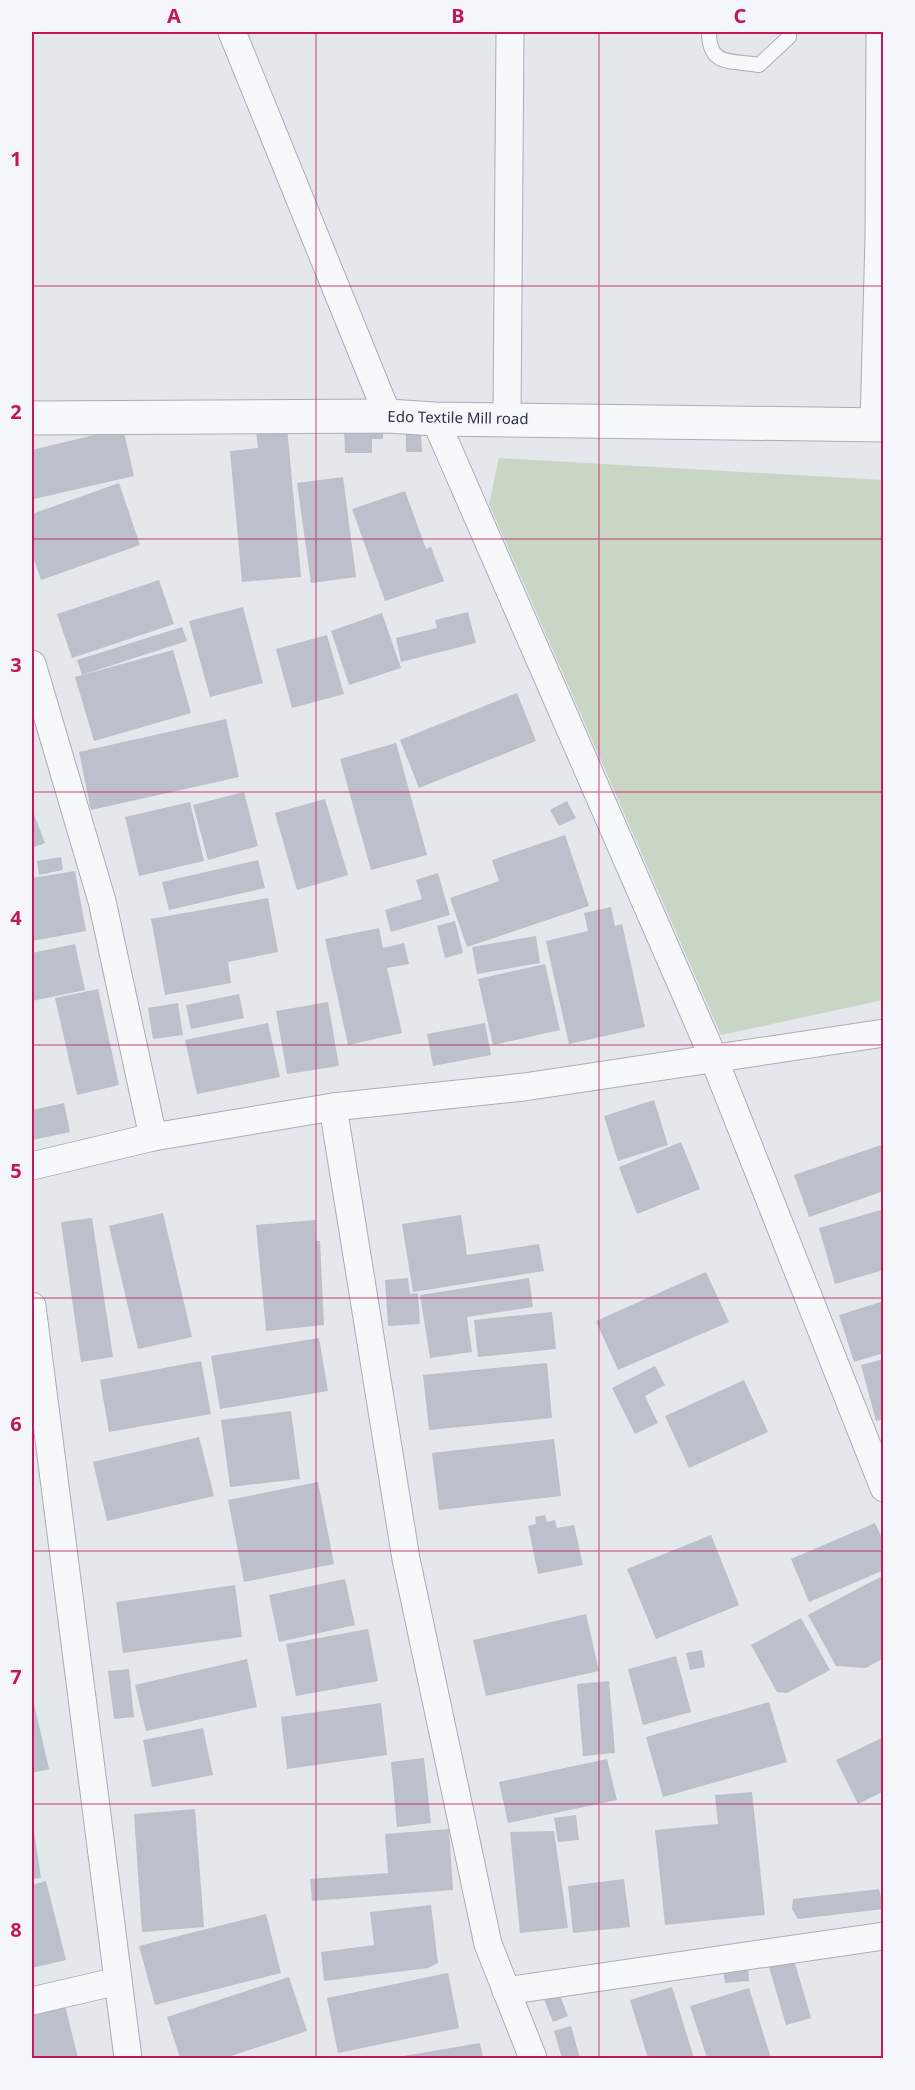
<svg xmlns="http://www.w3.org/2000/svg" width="915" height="2090" font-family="'Noto Sans',sans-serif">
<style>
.green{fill:#c9d6c5}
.building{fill:#bbc0ca}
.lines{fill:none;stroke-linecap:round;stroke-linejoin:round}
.service-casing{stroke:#a9aeb7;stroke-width:16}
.minor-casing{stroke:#a9aeb7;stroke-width:29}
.tertiary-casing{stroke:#a9aeb7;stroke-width:35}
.service{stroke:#f7f8fa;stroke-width:14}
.minor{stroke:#f7f8fa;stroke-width:27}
.tertiary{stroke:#f7f8fa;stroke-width:33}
.grid{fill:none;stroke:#c2185b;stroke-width:1.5;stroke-opacity:0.55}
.labels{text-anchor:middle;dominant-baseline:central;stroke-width:4.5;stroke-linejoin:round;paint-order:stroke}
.street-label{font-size:15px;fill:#2b3445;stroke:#f4f6f9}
.neatline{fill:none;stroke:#c2185b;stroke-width:2}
.grid-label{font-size:20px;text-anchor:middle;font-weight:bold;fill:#c2185b}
</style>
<rect width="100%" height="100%" fill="#e4e7ec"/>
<path class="green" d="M499,458L883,480V1000L721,1035L489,504Z"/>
<g class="building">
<path d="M383,425V439H372V453H345L344,426Z"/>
<path d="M287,427L301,577L242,582L230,451L258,448L256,430Z"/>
<path d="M123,428L134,476L34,499L32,450Z"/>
<path d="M421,431L422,452H406V432Z"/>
<path d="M343,477L356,577L311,583L297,483Z"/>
<path d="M119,483L140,545L41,580L32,554V514Z"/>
<path d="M405,491L426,549L431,547L444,581L385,601L352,509Z"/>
<path d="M159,580L174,624L72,658L57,614Z"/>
<path d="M243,607L263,683L210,697L189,621Z"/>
<path d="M468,612L476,643L401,662L396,638L437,628L435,620Z"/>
<path d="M382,613L401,668L349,685L331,631Z"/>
<path d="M182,627L187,641L82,675L77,660Z"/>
<path d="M327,635L344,694L292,708L276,649Z"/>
<path d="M173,650L191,713L94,741L75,677Z"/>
<path d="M517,693L536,741L419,788L400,740Z"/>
<path d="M226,719L239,777L91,810L79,752Z"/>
<path d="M396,743L427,855L371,870L340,759Z"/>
<path d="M244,792L258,846L208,860L193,805Z"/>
<path d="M325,799L348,875L297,890L275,813Z"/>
<path d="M567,801L576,818L559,826L550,810Z"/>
<path d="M190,802L204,861L139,876L125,817Z"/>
<path d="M32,809L45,843L32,848Z"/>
<path d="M565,835L589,906L467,947L450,898L499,881L492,860Z"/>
<path d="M61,857L63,870L39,875L37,861Z"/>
<path d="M258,860L265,888L169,910L162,882Z"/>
<path d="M75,871L86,931L32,941V878Z"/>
<path d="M438,873L450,915L391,932L385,910L422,899L416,880Z"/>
<path d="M268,898L278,952L228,962L231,983L165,995L151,919Z"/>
<path d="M611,907L615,926L622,924L645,1027L569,1044L546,941L588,931L584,913Z"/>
<path d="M455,921L463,953L445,958L437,926Z"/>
<path d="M379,928L383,948L404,943L409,964L387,968L402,1033L348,1045L325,939Z"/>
<path d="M536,936L540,963L477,974L472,947Z"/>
<path d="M75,944L85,990L32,1001V953Z"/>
<path d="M545,964L560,1030L493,1045L478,979Z"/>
<path d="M98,989L119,1085L77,1095L55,998Z"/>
<path d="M239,994L244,1018L191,1029L186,1005Z"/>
<path d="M328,1002L339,1066L287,1074L276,1011Z"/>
<path d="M178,1003L183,1035L153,1039L148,1008Z"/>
<path d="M268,1023L280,1077L197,1094L185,1040Z"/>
<path d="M485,1023L491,1055L433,1066L427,1034Z"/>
<path d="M654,1100L668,1145L618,1161L604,1116Z"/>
<path d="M64,1103L70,1132L32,1140V1110Z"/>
<path d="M681,1142L700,1189L637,1214L619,1167Z"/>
<path d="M884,1144V1191L809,1217L794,1175Z"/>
<path d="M884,1209V1270L835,1284L819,1228Z"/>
<path d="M163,1213L192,1337L138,1349L109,1226Z"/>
<path d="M461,1215L467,1255L539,1244L544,1271L413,1292L402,1224Z"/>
<path d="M92,1218L113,1357L81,1362L61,1222Z"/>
<path d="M315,1220L316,1241H320L324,1325L266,1331L256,1225Z"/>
<path d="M706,1272L729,1322L618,1370L596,1321Z"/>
<path d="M408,1278L410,1294L418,1293L420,1324L388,1326L385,1280Z"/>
<path d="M529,1278L533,1307L467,1317L472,1352L430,1358L420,1295Z"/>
<path d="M884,1301V1353L854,1362L839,1315Z"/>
<path d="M552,1312L556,1349L478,1357L474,1320Z"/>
<path d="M319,1338L328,1391L220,1409L211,1356Z"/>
<path d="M884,1359V1419L876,1421L861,1365Z"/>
<path d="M201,1361L211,1414L109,1432L100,1380Z"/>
<path d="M547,1363L552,1418L429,1430L423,1375Z"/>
<path d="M655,1366L665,1385L645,1396L658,1423L635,1434L612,1388Z"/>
<path d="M744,1380L768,1432L689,1468L665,1416Z"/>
<path d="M291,1411L300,1479L230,1487L221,1420Z"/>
<path d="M199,1437L214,1496L107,1521L93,1462Z"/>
<path d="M554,1439L561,1496L439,1510L432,1453Z"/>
<path d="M318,1482L334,1564L244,1582L228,1500Z"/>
<path d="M545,1515L547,1522L555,1520L557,1528L574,1525L583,1565L538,1574L528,1526L536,1524L535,1517Z"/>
<path d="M875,1523L884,1543V1570L809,1602L791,1559Z"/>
<path d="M711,1535L739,1605L656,1639L627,1569Z"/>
<path d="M884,1575V1658L866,1668L836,1666L808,1615Z"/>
<path d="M345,1579L355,1625L279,1642L269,1595Z"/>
<path d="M235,1585L242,1637L123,1653L116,1602Z"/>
<path d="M586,1614L599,1671L486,1696L473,1640Z"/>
<path d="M801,1618L830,1670L787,1693L777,1692L751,1645Z"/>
<path d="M368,1629L378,1681L296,1696L286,1644Z"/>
<path d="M702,1650L705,1667L690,1670L686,1653Z"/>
<path d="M676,1656L691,1712L643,1725L628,1669Z"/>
<path d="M247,1659L257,1707L146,1731L135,1685Z"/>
<path d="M129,1669L134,1717L114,1719L108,1671Z"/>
<path d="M609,1681L615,1753L583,1756L577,1684Z"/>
<path d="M32,1695L49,1769L32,1773Z"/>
<path d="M769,1702L787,1762L663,1797L646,1737Z"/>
<path d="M381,1703L387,1755L287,1769L281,1717Z"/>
<path d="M203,1728L213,1775L152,1787L143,1740Z"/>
<path d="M884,1737V1791L858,1804L836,1760Z"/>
<path d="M424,1758L431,1823L397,1827L391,1762Z"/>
<path d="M607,1759L617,1800L508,1823L499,1782Z"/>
<path d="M752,1792L765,1915L665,1925L655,1830L718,1824L715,1795Z"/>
<path d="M195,1809L204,1927L142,1932L134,1814Z"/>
<path d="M576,1815L579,1840L558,1842L554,1818Z"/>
<path d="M449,1829L453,1890L312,1901L310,1879L388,1873L385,1834Z"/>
<path d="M34,1831L41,1878L32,1879V1832Z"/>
<path d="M554,1831L568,1928L520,1933L510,1832Z"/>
<path d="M624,1879L630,1927L573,1933L568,1886Z"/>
<path d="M46,1881L66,1960L32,1968V1885Z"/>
<path d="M879,1889L884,1909L798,1919L792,1909L793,1899Z"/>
<path d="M431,1905L438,1963L428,1968L324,1981L321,1952L374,1945L370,1912Z"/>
<path d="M266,1914L281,1973L155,2005L139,1946Z"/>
<path d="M794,1960L811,2018L786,2025L769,1967Z"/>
<path d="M748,1966L749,1981L725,1983L723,1968Z"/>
<path d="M448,1973L459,2028L338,2053L327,1998Z"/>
<path d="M289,1977L307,2031L225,2058H180L167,2017Z"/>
<path d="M672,1987L694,2058H648L630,2000Z"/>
<path d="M749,1988L771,2058H707L690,2006Z"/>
<path d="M559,1993L568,2016L553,2022L544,1999Z"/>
<path d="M65,2005L78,2058H32V2013Z"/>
<path d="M571,2026L580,2058H562L554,2031Z"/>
<path d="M480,2043L483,2058H399L398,2057Z"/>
</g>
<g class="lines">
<g class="service-casing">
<path id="service" d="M709,32C709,67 731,60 759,65L789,37V32"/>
</g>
<g class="minor-casing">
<g id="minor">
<path d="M232,32L388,416"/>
<path d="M507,418L510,32"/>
<path d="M435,419L714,1059L884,1488"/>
<path d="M874,425L879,237L880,32"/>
<path d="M32,664L102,901L153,1137"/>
<path d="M333,1107L406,1559L488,1944L533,2058"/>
<path d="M32,1166L153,1137L333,1107L524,1087L884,1033"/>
<path d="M32,1306L128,2058"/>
<path d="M506,1991L884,1936"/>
<path d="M32,2001L118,1981"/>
</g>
</g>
<g class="tertiary-casing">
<path id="tertiary" d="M32,418L388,416L435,419L884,425"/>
</g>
<use href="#service" class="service"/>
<use href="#minor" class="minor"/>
<use href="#tertiary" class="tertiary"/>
</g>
<path class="grid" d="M316,32V2058M599,32V2058M32,286H884M32,539H884M32,792H884M32,1045H884M32,1298H884M32,1551H884M32,1804H884"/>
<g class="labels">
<g class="street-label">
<text transform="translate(458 417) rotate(1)">Edo Textile Mill road</text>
</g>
</g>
<rect width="915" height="2090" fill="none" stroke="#f4f6f9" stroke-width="66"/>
<rect x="33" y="33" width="849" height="2024" class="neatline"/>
<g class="grid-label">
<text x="174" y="23">A</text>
<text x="458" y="23">B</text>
<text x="740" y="23">C</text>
<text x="16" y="166">1</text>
<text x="16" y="419">2</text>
<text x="16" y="672">3</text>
<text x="16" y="925">4</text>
<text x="16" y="1178">5</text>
<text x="16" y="1431">6</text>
<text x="16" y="1684">7</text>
<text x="16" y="1937">8</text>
</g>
</svg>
